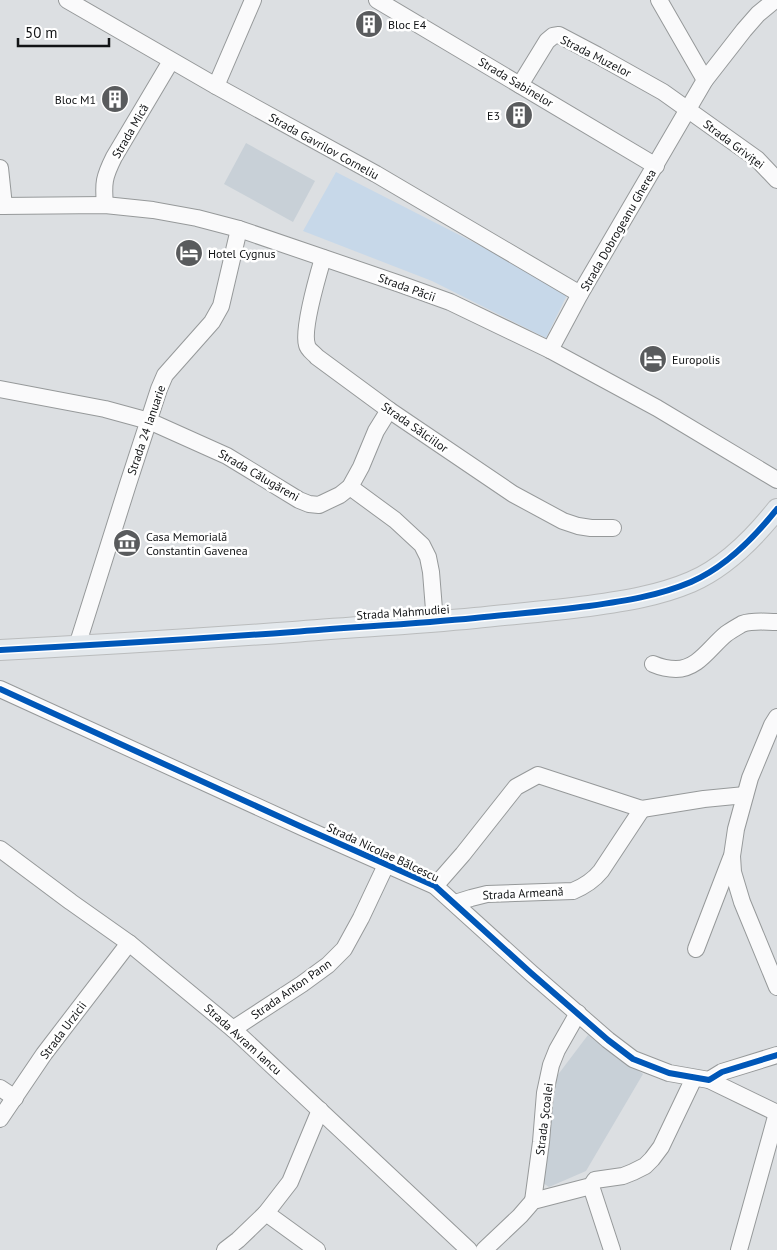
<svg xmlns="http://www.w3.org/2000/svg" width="777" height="1250" font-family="'PT Sans',sans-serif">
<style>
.built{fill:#c8d0d7}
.green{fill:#c7d8e9}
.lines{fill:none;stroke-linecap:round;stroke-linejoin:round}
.minor-casing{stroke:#96999a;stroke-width:18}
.major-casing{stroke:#babcbd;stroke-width:22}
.minor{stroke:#fafafb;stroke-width:16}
.major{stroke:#e3e8ec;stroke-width:20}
.cycleway-casing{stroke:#fff;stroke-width:9}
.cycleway{stroke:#0057b8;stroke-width:6}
.labels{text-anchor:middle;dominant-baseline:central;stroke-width:5;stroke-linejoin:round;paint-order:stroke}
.poi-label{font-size:12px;fill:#121416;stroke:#fff;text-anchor:start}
.street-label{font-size:12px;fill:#121416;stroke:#fff}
</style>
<rect width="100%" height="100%" fill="#dcdfe2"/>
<g class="built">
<path d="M246,143L315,181L293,222L224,184Z"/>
<path d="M588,1035L643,1074L586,1171L549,1187L543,1183L557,1076Z"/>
</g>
<path class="green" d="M336,172L569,291L546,338L432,281L303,231Z"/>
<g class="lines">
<g class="minor-casing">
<g id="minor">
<path d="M67,0L216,86L376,174L580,294"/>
<path d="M377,0L656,166"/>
<path d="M659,0L705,80"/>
<path d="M520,85L547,41L553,36L559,35L597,55L663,92L757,159L777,180"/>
<path d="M216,86L253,0"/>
<path d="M0,168L4,206"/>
<path d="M105,205C103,183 104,177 114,157L171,61"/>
<path d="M0,206L105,205L153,210L197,218L239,229L400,284L450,302L550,350L657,408L777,480"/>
<path d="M323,258C318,275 302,330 307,345C308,350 314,353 317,357L389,410L513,494L563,521L578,526L591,528H613"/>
<path d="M550,350L580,294L705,80L744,30L758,14L775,0"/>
<path d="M0,389L105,409L149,421L227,456L299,500L309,504L319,505L340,495L350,487L361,467L376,431L389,410"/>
<path d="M350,487L395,520L422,545L428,557L431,572L435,622"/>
<path d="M77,646L128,484L159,389L165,375L212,322L221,306L239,229"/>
<path d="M653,664C660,667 668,669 676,669C698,669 710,647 726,634C730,631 737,627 742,624C753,620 765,622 777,622"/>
<path d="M0,689L304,828L435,886L531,973L608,1040L633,1059L669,1073L709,1080L722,1072L777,1055"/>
<path d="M777,717L772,725L750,778L736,829L732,856L733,872L742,902L777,987"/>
<path d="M0,849L71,902L129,943L233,1029L469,1250"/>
<path d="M435,886L463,854L516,787L538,775L642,809L704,799L745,795"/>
<path d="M455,903L471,898L487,894L573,891C585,886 593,881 601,871L642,809"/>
<path d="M696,949L731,858"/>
<path d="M233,1029L302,984L328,965L344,949L361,918L386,865"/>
<path d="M709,1080L777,1113"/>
<path d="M0,1088L15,1098"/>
<path d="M0,1119L44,1054L129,943"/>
<path d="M591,1186L612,1250"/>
<path d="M533,1201L541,1142L545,1093L551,1065L557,1050L578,1013"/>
<path d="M266,1213L317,1250"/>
<path d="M225,1250L238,1240L266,1213L290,1182L320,1110"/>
<path d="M484,1250L520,1216L533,1201L591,1186L595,1180L623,1176L633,1172L645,1166L652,1159L661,1147L694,1078"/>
<path d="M739,1250L777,1113"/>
</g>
</g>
<g class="major-casing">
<path id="major" d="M0,650C98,645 195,639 293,632C353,627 414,624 475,618C513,614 551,611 589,606C624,601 658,596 691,582C726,567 754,538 777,509"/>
</g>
<use href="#minor" class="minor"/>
<use href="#major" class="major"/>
<g class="cycleway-casing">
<g id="cycleway">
<path d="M0,650C98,645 195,639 293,632C353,627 414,624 475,618C513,614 551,611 589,606C624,601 658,596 691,582C726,567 754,538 777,509"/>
<path d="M0,689L304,828L435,886L531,973L608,1040L633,1059L669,1073L709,1080L722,1072L777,1055"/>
</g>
</g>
<use href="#cycleway" class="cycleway"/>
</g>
<defs>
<g id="building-disc" transform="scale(1.4375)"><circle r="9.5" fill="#595b5d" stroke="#fff"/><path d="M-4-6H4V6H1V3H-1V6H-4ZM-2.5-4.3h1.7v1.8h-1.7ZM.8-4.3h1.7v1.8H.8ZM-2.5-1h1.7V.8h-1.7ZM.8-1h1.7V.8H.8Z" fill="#fff"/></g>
<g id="hotel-disc" transform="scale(1.4375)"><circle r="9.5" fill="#595b5d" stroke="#fff"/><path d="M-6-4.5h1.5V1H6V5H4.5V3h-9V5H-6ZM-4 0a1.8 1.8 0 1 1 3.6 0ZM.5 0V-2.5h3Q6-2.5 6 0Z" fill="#fff"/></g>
<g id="museum-disc" transform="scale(1.4375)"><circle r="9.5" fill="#595b5d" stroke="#fff"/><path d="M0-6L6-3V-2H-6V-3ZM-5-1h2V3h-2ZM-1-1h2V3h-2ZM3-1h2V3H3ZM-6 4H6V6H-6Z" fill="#fff"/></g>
</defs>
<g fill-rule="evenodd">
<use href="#building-disc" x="369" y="24"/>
<use href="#building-disc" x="115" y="99"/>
<use href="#building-disc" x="519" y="115"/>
<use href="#hotel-disc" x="189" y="253"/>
<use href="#hotel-disc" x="653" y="359"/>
<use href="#museum-disc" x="127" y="543"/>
</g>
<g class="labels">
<g class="poi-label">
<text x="388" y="24">Bloc E4</text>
<text x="96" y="99" text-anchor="end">Bloc M1</text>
<text x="500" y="115" text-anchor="end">E3</text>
<text x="208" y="253">Hotel Cygnus</text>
<text x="672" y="359">Europolis</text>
<text x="146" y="536">Casa Memorială<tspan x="146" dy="14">Constantin Gavenea</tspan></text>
</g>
<g class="street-label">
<text transform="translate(596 56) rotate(27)">Strada Muzelor</text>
<text transform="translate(516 82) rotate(31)">Strada Sabinelor</text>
<text transform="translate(130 131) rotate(-60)">Strada Mică</text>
<text transform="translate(734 144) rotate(37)">Strada Griviței</text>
<text transform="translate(324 146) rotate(29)">Strada Gavrilov Corneliu</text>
<text transform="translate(618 230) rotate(-60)">Strada Dobrogeanu Gherea</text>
<text transform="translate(407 287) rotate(20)">Strada Păcii</text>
<text transform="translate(415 427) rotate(35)">Strada Sălciilor</text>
<text transform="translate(146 430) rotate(-71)">Strada 24 Ianuarie</text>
<text transform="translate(259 475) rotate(30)">Strada Călugăreni</text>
<text transform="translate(403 612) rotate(-4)">Strada Mahmudiei</text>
<text transform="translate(383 852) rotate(25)">Strada Nicolae Bălcescu</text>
<text transform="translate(523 893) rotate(-3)">Strada Armeană</text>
<text transform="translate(291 989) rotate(-35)">Strada Anton Pann</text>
<text transform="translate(63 1030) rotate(-53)">Strada Urzicii</text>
<text transform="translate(243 1039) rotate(42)">Strada Avram Iancu</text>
<text transform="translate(544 1119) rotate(-83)">Strada Școalei</text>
</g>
</g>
<path d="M18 38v8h91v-8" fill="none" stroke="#121416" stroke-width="2.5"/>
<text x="25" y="38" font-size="15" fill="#121416" stroke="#ffffff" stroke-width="4" paint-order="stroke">50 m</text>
</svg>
